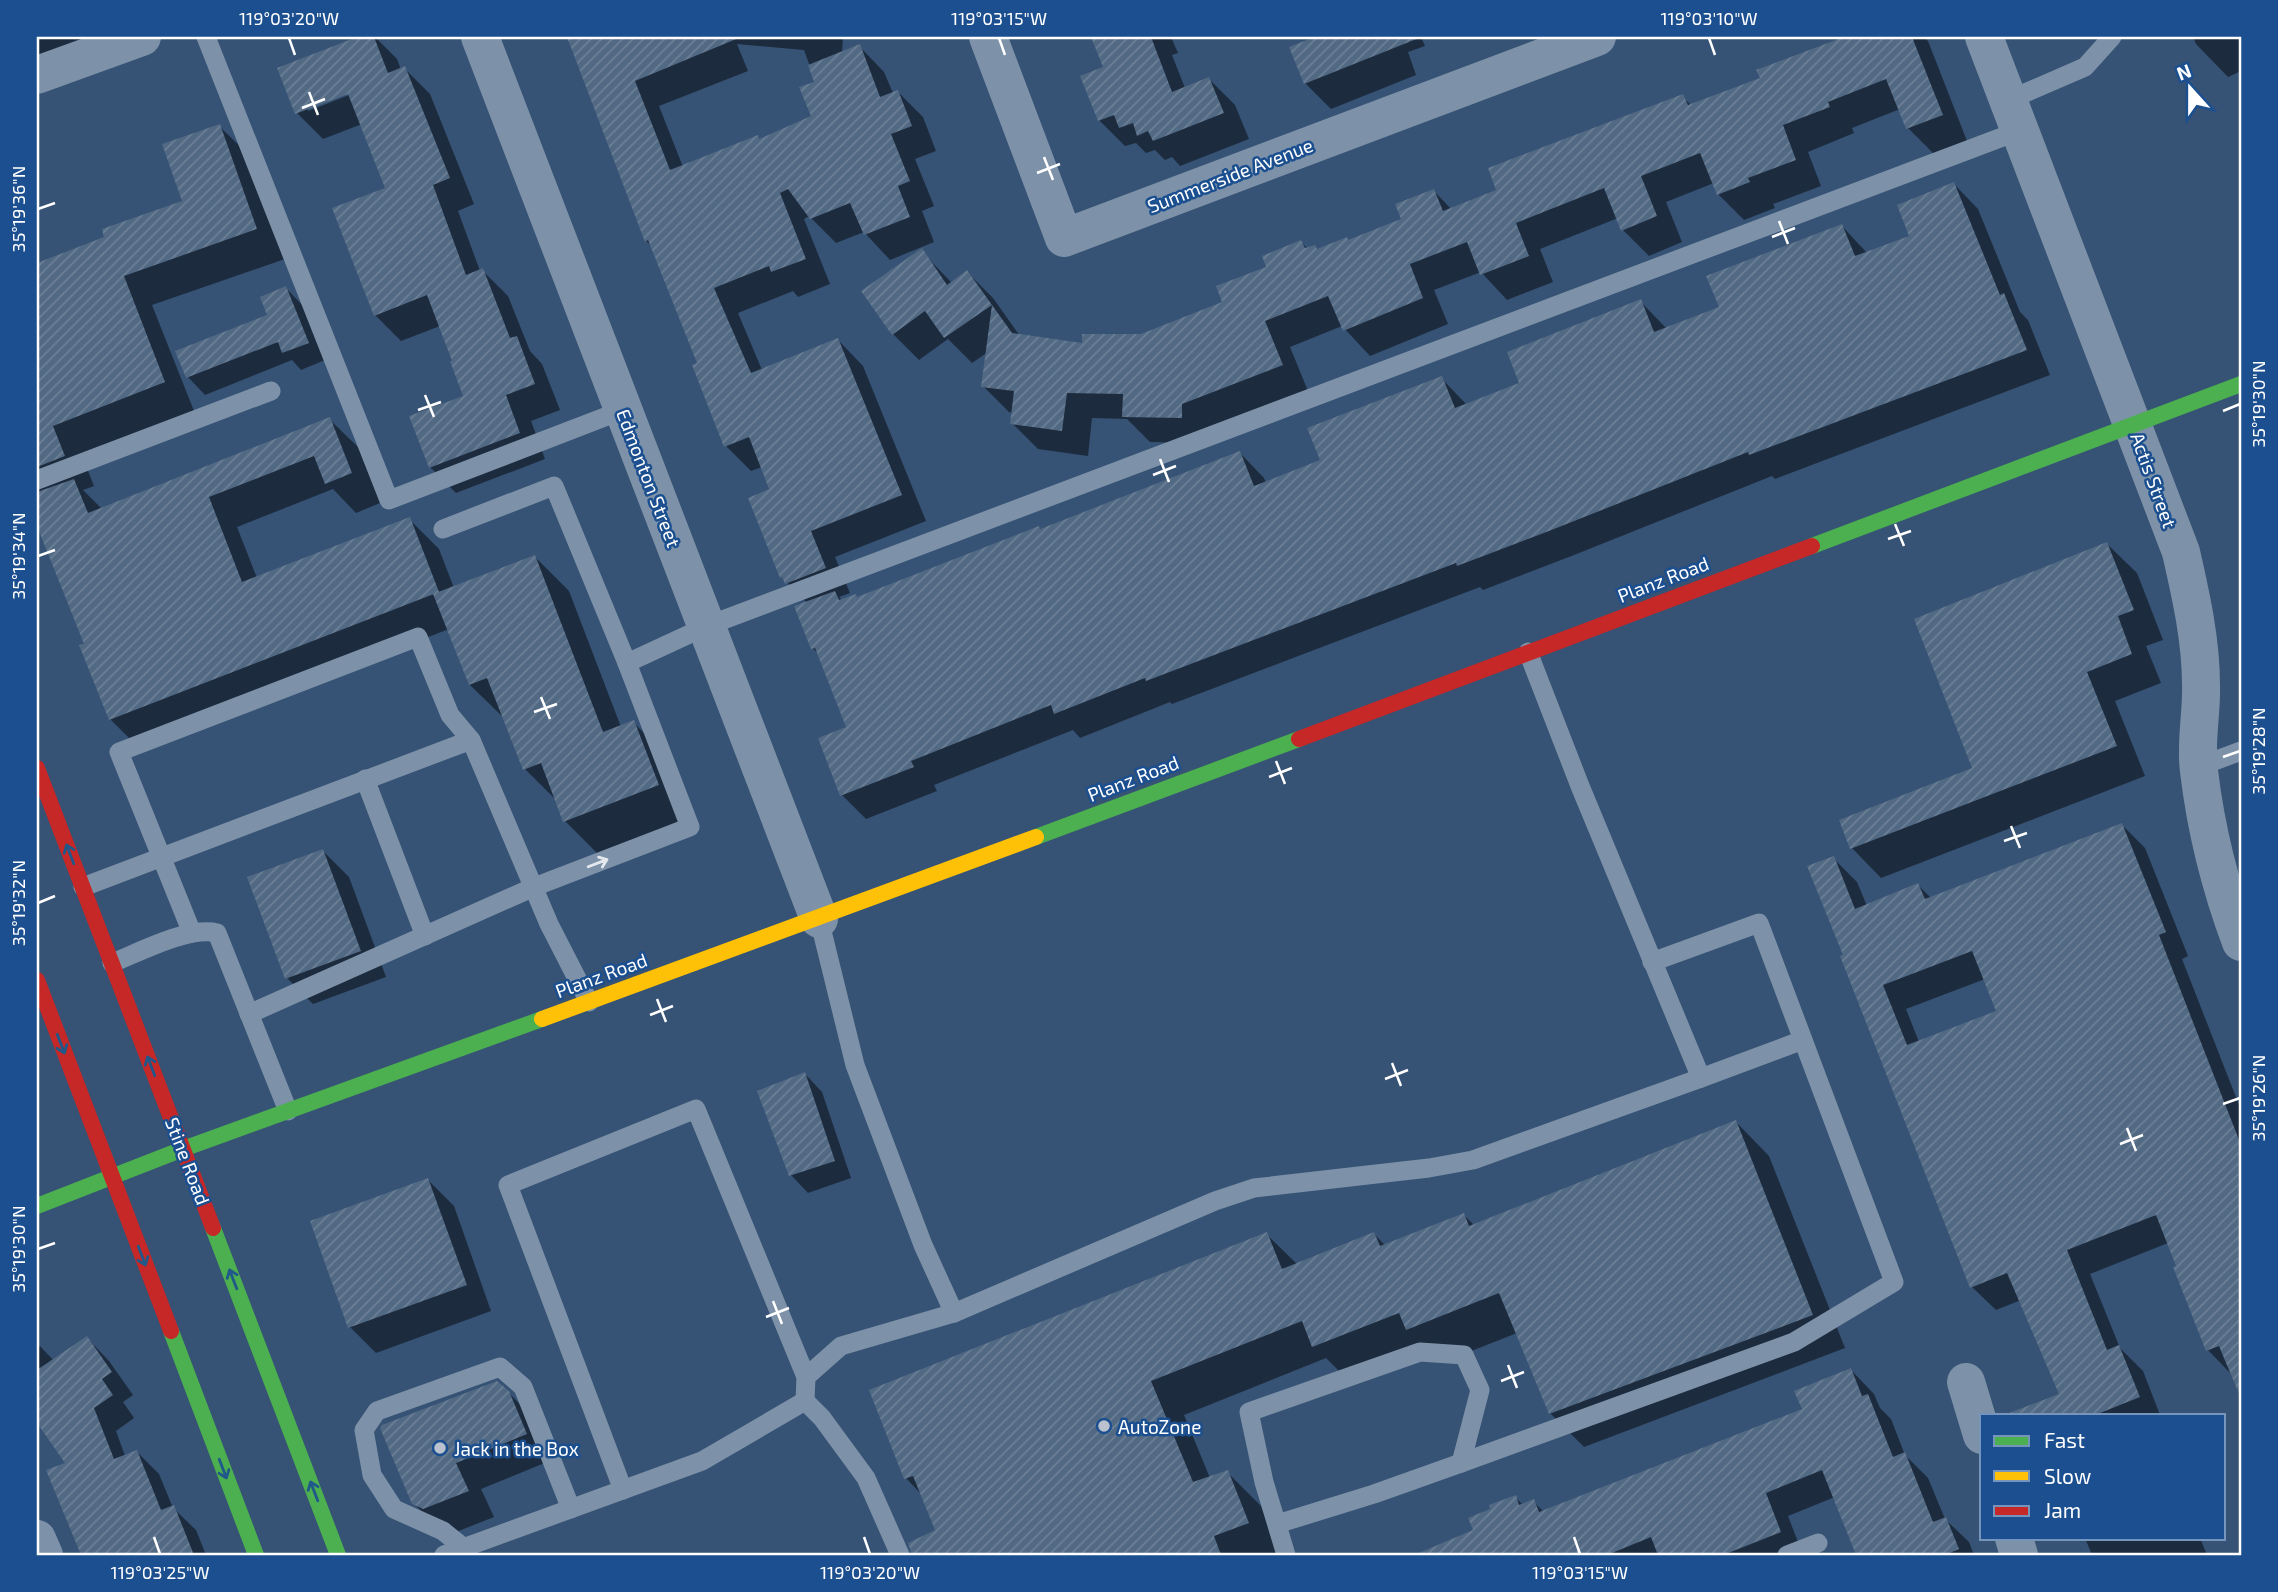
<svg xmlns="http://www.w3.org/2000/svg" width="2278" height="1592" font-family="'Exo 2',sans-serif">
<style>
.shadow{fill:#0007;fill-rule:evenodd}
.building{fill:url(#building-hatch);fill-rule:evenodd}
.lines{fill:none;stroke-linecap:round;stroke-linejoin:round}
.lane{stroke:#7d92a8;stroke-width:19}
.street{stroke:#7d92a8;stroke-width:38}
.fast{stroke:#4caf50;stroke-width:16}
.slow{stroke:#ffc107;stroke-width:16}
.jam{stroke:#c62828;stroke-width:16}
.oneway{stroke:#205989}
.oneway2{stroke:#e5e9ee}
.ticks{fill:none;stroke:#fff;stroke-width:2.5}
.poi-dot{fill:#b9c2ce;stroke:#1b4f8f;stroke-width:2.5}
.labels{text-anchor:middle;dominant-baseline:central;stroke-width:5;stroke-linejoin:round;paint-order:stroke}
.street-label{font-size:19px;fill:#fff;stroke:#1b4f8f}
.poi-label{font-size:19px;fill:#fff;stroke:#1b4f8f;text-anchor:start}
.neatline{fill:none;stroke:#fff;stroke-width:2.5}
.ticks-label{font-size:18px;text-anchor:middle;fill:#fff}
</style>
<defs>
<pattern id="building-hatch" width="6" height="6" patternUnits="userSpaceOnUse" patternTransform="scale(1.75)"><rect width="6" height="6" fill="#526984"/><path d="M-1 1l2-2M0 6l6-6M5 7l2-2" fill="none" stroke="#6c8096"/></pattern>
</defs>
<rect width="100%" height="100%" fill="#365274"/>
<g class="shadow">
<path d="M37,37H106L37,59Z"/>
<path d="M361,37H375L397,59L401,70L404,68L430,94L474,204L458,211L480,271L482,270L508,296L530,351L542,364L560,410L531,421L545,459L456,493L430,467L465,397L440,326L401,341L375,315L387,189L362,124L323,139L297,113L280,69ZM356,89L357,92L308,111V107Z"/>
<path d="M568,37H843L842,53L859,46L884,72L893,93L898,92L923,117L936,151L915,159L934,206L922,211L934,242L890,260L864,232L836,243L809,216L804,219L830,284L798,297L793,291L738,313L762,370L838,340L863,366L926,521L835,557L850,593L839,597L843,601L856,596L859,598L1240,453L1264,478L1266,483L1322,461L1441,378L1467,405L1521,384L1640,301L1667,329L1721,308L1842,226L1867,253L1911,237L1954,184L1978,209L2020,312L2028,320L2050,375L1775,479L1772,476L1574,555L1483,590L1480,587L1172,704L1170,702L1080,738L1073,730L934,785L937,791L866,819L842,795L848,728L819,655L813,648L807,603L782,577L771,490L762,467L751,471L726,446L699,364L653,247L646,241L618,160ZM737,44L804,50L816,83L813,116L760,140L683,167L659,106L748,71Z"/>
<path d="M1093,37H1171L1178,53L1172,55L1185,88L1209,79L1235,105L1249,139L1180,166L1172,157L1165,160L1155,150L1146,153L1136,143L1125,146L1099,120L1105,68Z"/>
<path d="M1320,37H1421L1425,46L1408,52L1416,75L1331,109L1305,83L1291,48Z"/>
<path d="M1847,37H1923L1928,41L1967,141L1934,154L1908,128L1900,109L1852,128L1854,133L1808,152L1821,186L1773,204L1775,208L1744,220L1718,194L1714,183L1666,202L1682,242L1649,256L1623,230L1618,218L1540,249L1553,282L1507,300L1481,272L1434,290L1448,324L1370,356L1342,326L1290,347L1308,391L1208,443L1150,442L1127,419L1092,418L1088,456L1038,449L1012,423L1013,413L1009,412L983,386L988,352L972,363L948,339L919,360L893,334L863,291L921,251L952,283L967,272L993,298L1020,336L1084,345L1142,336L1225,303L1301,242L1308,249L1318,251L1349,242L1403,220L1434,191L1452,210L1498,191L1682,96L1692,106L1762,79L1759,71Z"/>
<path d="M2193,37H2241V77L2239,72L2228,77L2196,44Z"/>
<path d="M219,126L249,155L285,259L152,305L194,411L82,456L94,486L83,490L102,509L329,419L359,448L380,503L356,513L333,489L237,527L257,578L409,519L439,549L454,588L535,557L569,591L621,727L633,722L667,756L692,819L599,855L565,821L558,802L525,769L505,719L470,685L449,629L140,749L110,719L86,645L37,518V265L107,238L185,202Z"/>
<path d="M286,288L303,306L325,360L301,370L292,360L205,395L188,377L177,352L269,316Z"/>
<path d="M2107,544L2137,573L2163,640L2146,646L2161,683L2115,701L2145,776L1881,878L1852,848L1975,769Z"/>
<path d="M2122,825L2145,848L2188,956L2182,959L2241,1110V1399L2231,1374L2208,1350L2168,1243L2090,1274L2120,1348L2143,1371L2160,1415H2062L2055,1397L2061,1395L2021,1300L1996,1310L1972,1287L1845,956L1833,858L1857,882L1867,906L1918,885L1931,898ZM1985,979L1999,1012L1919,1042L1906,1009Z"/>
<path d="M323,851L349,877L386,977L313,1004L287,978Z"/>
<path d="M805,1074L822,1092L851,1178L808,1193L791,1175Z"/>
<path d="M1736,1122L1769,1156L1845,1348L1584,1447L1550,1413L1517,1333L1441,1363L1427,1348L1347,1379L1326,1358L1184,1415L1210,1478L1227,1472L1261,1506L1281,1555H924L918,1540L937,1531L922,1495L906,1478L1266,1234L1297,1264L1374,1234L1386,1246L1464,1215L1475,1226Z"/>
<path d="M428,1180L454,1206L491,1311L376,1353L350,1327Z"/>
<path d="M87,1338L109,1361L133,1395L123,1402L134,1418L116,1431L125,1456L137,1452L159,1474L173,1508L196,1530L206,1555H82L49,1471L67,1464L37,1419V1349L40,1346L54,1361Z"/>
<path d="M1851,1370L1874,1394L1880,1408L1891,1419L1905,1455L1928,1478L1945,1519L1969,1542L1974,1555H1858L1835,1497L1788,1516L1803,1555H1414L1475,1531L1515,1497L1523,1505L1533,1501L1544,1512L1804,1410Z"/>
<path d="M508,1392L534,1419L552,1460L481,1489L494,1517L451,1534L440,1529L413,1503Z"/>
<path d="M2085,1538H2200L2207,1555H2092Z"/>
</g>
<g class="building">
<path d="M357,37H374L388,73L405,66L450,178L433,185L466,275L483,268L510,338L517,336L535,384L506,395L520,433L429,468L409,416L463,396L450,361H452L427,295L374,316L356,270L332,208L385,188L348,94L295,114L277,68Z"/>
<path d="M567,37H741L635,81L670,170L758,135L759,139L811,116L799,87L814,82L808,65L860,44L880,97L898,90L912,126L891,134L910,181L898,186L910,217L864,235L850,203L810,219L788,189L780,193L806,259L771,272L769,266L714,288L751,373L838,338L902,495L811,531L826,568L785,584L782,577L780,578L748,498L769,489L749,437L724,447L692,365L697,363L648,240L645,242Z"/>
<path d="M1091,37H1151L1172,92L1209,77L1224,113L1153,141L1148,131L1137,136L1133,123L1119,128L1114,115L1098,121L1080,76L1103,67Z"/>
<path d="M1315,37H1419V38L1304,84L1289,47Z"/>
<path d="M1844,37H1912L1943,115L1906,129L1886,79L1828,102L1830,107L1783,125L1796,160L1748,178L1750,182L1717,195L1700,153L1641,176L1657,216L1621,231L1604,188L1516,223L1529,256L1480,275L1467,242L1410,264L1423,298L1343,331L1328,296L1265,321L1283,365L1182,404V418L1122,417L1123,394L1067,393L1062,431L1010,424L1014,391L981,387L992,305L944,338L925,311L892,335L861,291L922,248L947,285L967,270L1012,333L1082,343V334H1141L1222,302L1216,286L1266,267L1262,256L1301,240L1305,248L1315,245L1317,249L1347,237L1348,240L1401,219L1395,204L1434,189L1443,211L1496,190L1488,168L1683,94L1688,105L1760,78L1756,70Z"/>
<path d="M220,124L257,229L124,276L165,382L53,426L65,456L37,467V263L104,237L102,229L182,201L162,144Z"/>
<path d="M1954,182L2000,295L2004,293L2027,350L1749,455L1748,452L1549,531L1457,566L1456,563L1146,681L1145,678L1054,714L1051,705L911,761L914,767L840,796L818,738L846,727L815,648L811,649L794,606L835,591L839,600L856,594L857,597L1039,526L1040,529L1240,451L1254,486L1320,460L1307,428L1442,376L1455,408L1519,383L1507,352L1641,299L1654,332L1719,307L1706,276L1842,224L1855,256L1909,236L1897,205Z"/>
<path d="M286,286L309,343L282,353L278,342L186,378L175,351L267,315L260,297Z"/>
<path d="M330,417L352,473L325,484L314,456L209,497L242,582L410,517L439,592L109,720L79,645L84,644L37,526V492L74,479L88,513Z"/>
<path d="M2107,542L2134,610L2118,616L2132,654L2087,672L2117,746L1850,849L1839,820L1972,768L1914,619Z"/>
<path d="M535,555L603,732L634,720L659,785L563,822L541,763L523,770L487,678L469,685L433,594Z"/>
<path d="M2122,823L2166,932L2159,935L2241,1145V1399L2219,1346L2206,1351L2173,1267L2176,1266L2156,1215L2067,1250L2107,1350L2119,1345L2140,1397L2095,1415H2010L2009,1413L2059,1394L2007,1273L1970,1288L1840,956L1843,955L1807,866L1834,856L1855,909L1918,883L1925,899ZM1972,951L1996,1011L1907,1045L1883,985Z"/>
<path d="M323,849L361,951L285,979L247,877Z"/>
<path d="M805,1072L835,1161L789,1176L757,1091Z"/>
<path d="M1736,1120L1813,1315L1549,1414L1499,1293L1406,1330L1399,1313L1312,1347L1302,1321L1151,1381L1193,1482L1228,1470L1249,1523L1214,1536L1221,1555H912L908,1543L935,1530L913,1476L904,1479L869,1390L1267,1232L1282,1269L1374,1232L1380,1246L1464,1213L1469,1226Z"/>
<path d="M428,1178L467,1285L348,1328L310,1221Z"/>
<path d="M87,1336L112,1372L102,1379L113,1395L94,1408L114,1459L137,1450L161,1510L174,1505L194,1555H81L46,1470L65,1463L37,1423V1370Z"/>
<path d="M1851,1368L1862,1396L1868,1394L1893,1457L1905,1452L1933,1522L1946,1517L1959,1549L1945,1555H1856L1822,1470L1766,1493L1781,1532L1723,1555H1658L1651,1537L1607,1555H1414L1473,1530L1468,1518L1490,1509L1489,1505L1516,1495L1519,1505L1534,1499L1539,1512L1802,1409L1794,1391Z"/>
<path d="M497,1381L509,1391L527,1434L456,1463L469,1491L423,1509L412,1504L380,1428L382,1425Z"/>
</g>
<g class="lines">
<g class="lane">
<path d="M206,37L389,500L623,410"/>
<path d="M2009,100L2085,67L2112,37"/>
<path d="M37,480L271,391"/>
<path d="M443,529L554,486L627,663"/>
<path d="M2198,767L2241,751"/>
<path d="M365,779L425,936"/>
<path d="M83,887L471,740L549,924L589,1002"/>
<path d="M819,919L855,1065L923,1245L954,1313"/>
<path d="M192,933L119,752L418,637L450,715L471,740"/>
<path d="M112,963C140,952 189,926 217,933L288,1111"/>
<path d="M249,1014L534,887L690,827L627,663L707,626L2021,130"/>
<path d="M1701,1078L1803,1040"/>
<path d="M1461,1463L1794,1342L1894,1282L1759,923L1652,962"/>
<path d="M623,1490L508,1185L696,1109L806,1377"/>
<path d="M1277,1524L1374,1494L1461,1463L1480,1390L1464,1355L1420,1352L1249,1412L1264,1482L1286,1555"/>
<path d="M464,1548L443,1531L394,1509L372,1475L364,1430L377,1411L500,1367L523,1387L571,1509"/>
<path d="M444,1555L702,1461L805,1401"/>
<path d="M900,1555L866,1478L822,1418L805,1401L806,1377L841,1346L954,1313L1215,1201L1254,1188L1429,1168L1473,1160L1701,1078L1580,786L1528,652"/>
<path d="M1787,1555L1818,1543"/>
</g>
<g class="street">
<path d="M480,37L819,919"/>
<path d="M988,37L1064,238L1597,37"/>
<path d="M1984,37L2181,552C2191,596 2201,640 2201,685C2202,713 2195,743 2199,771C2206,830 2220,886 2241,942"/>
<path d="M37,75L142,37"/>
<path d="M1966,1382L1982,1435"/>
<path d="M2014,1538L2019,1555"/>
<path d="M37,1539L44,1555"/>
</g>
<g class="fast">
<path d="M1812,546L2241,384"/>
<path d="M1036,837L1299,739"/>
<path d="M37,1206L183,1149L542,1019"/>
<path d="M213,1228L338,1555"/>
<path d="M171,1331L256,1555"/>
</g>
<path class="slow" d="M542,1019L1036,837"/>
<g class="jam">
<path d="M1299,739L1812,546"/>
<path d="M37,768L213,1228"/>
<path d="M37,980L171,1331"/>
</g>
</g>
<defs><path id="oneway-shaft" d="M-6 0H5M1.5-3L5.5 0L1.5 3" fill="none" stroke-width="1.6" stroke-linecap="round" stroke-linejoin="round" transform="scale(1.75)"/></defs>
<g class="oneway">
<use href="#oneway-shaft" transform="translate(70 854) rotate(-111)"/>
<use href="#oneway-shaft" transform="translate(61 1044) rotate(69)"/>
<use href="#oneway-shaft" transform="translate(151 1066) rotate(-111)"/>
<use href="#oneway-shaft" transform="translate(142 1256) rotate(69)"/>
<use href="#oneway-shaft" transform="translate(233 1279) rotate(-111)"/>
<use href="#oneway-shaft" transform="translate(223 1469) rotate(69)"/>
<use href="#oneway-shaft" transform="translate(314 1491) rotate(-111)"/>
</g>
<use class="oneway2" href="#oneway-shaft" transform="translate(598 863) rotate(-21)"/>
<path class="ticks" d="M289,38L295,55M999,38L1005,55M1709,38L1715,55M309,92L318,115M302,108L325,99M1044,157L1053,180M1037,173L1060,164M38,209L55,203M1779,221L1788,244M1772,237L1795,228M425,395L434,417M418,410L441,402M2223,411L2240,404M1160,459L1169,482M1153,475L1176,466M1895,524L1904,546M1888,539L1911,531M38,556L55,550M541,697L550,719M534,712L557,704M2223,757L2240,751M1276,761L1285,784M1269,777L1292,768M2011,826L2020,848M2004,841L2027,833M38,903L55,896M657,999L666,1022M650,1015L673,1006M1392,1063L1401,1086M1385,1079L1408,1070M2223,1104L2240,1098M2127,1128L2136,1151M2120,1144L2143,1135M38,1249L55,1243M773,1301L782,1324M766,1317L789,1308M1508,1365L1517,1388M1501,1381L1524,1372M154,1537L160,1554M864,1537L870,1554M1574,1537L1580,1554"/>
<g class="poi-dot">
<circle cx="1104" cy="1426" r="7"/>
<circle cx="440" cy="1448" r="7"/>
</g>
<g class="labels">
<g class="street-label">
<text transform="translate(1230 175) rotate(-21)">Summerside Avenue</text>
<text transform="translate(649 478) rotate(69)">Edmonton Street</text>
<text transform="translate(2154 480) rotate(70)">Actis Street</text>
<text transform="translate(1663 579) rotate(-21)">Planz Road</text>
<text transform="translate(1133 778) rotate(-21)">Planz Road</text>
<text transform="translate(601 975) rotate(-20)">Planz Road</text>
<text transform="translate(188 1161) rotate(69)">Stine Road</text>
</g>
<g class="poi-label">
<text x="1118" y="1426">AutoZone</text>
<text x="454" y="1448">Jack in the Box</text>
</g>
</g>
<rect width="2278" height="1592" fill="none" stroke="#1b4f8f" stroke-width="77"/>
<rect x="1980" y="1414" width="245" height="126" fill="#1b4f8f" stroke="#7695bc" stroke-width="2"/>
<rect x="1994" y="1436" width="35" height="10" fill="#4caf50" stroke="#7695bc" stroke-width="2"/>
<text x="2044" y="1448" font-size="21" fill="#ffffff">Fast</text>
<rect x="1994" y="1471" width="35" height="10" fill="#ffc107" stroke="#7695bc" stroke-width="2"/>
<text x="2044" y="1484" font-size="21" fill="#ffffff">Slow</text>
<rect x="1994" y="1506" width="35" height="10" fill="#c62828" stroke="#7695bc" stroke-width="2"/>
<text x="2044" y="1518" font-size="21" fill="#ffffff">Jam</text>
<g transform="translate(2190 88) rotate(339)" stroke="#1b4f8f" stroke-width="5" paint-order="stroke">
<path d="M0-5L12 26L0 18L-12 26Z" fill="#ffffff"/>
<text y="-10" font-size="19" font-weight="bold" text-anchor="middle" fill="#ffffff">N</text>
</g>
<rect x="38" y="38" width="2202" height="1516" class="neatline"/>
<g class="ticks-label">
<text x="289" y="25">119°03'20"W</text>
<text x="999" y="25">119°03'15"W</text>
<text x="1709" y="25">119°03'10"W</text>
<text transform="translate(19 209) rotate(-90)" y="6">35°19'36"N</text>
<text transform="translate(2259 404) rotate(-90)" y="6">35°19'30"N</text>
<text transform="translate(19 556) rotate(-90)" y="6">35°19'34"N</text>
<text transform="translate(2259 751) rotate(-90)" y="6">35°19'28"N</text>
<text transform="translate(19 903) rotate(-90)" y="6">35°19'32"N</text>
<text transform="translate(2259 1098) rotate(-90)" y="6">35°19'26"N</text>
<text transform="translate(19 1249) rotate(-90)" y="6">35°19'30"N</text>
<text x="160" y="1579">119°03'25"W</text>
<text x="870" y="1579">119°03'20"W</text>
<text x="1580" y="1579">119°03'15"W</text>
</g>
</svg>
